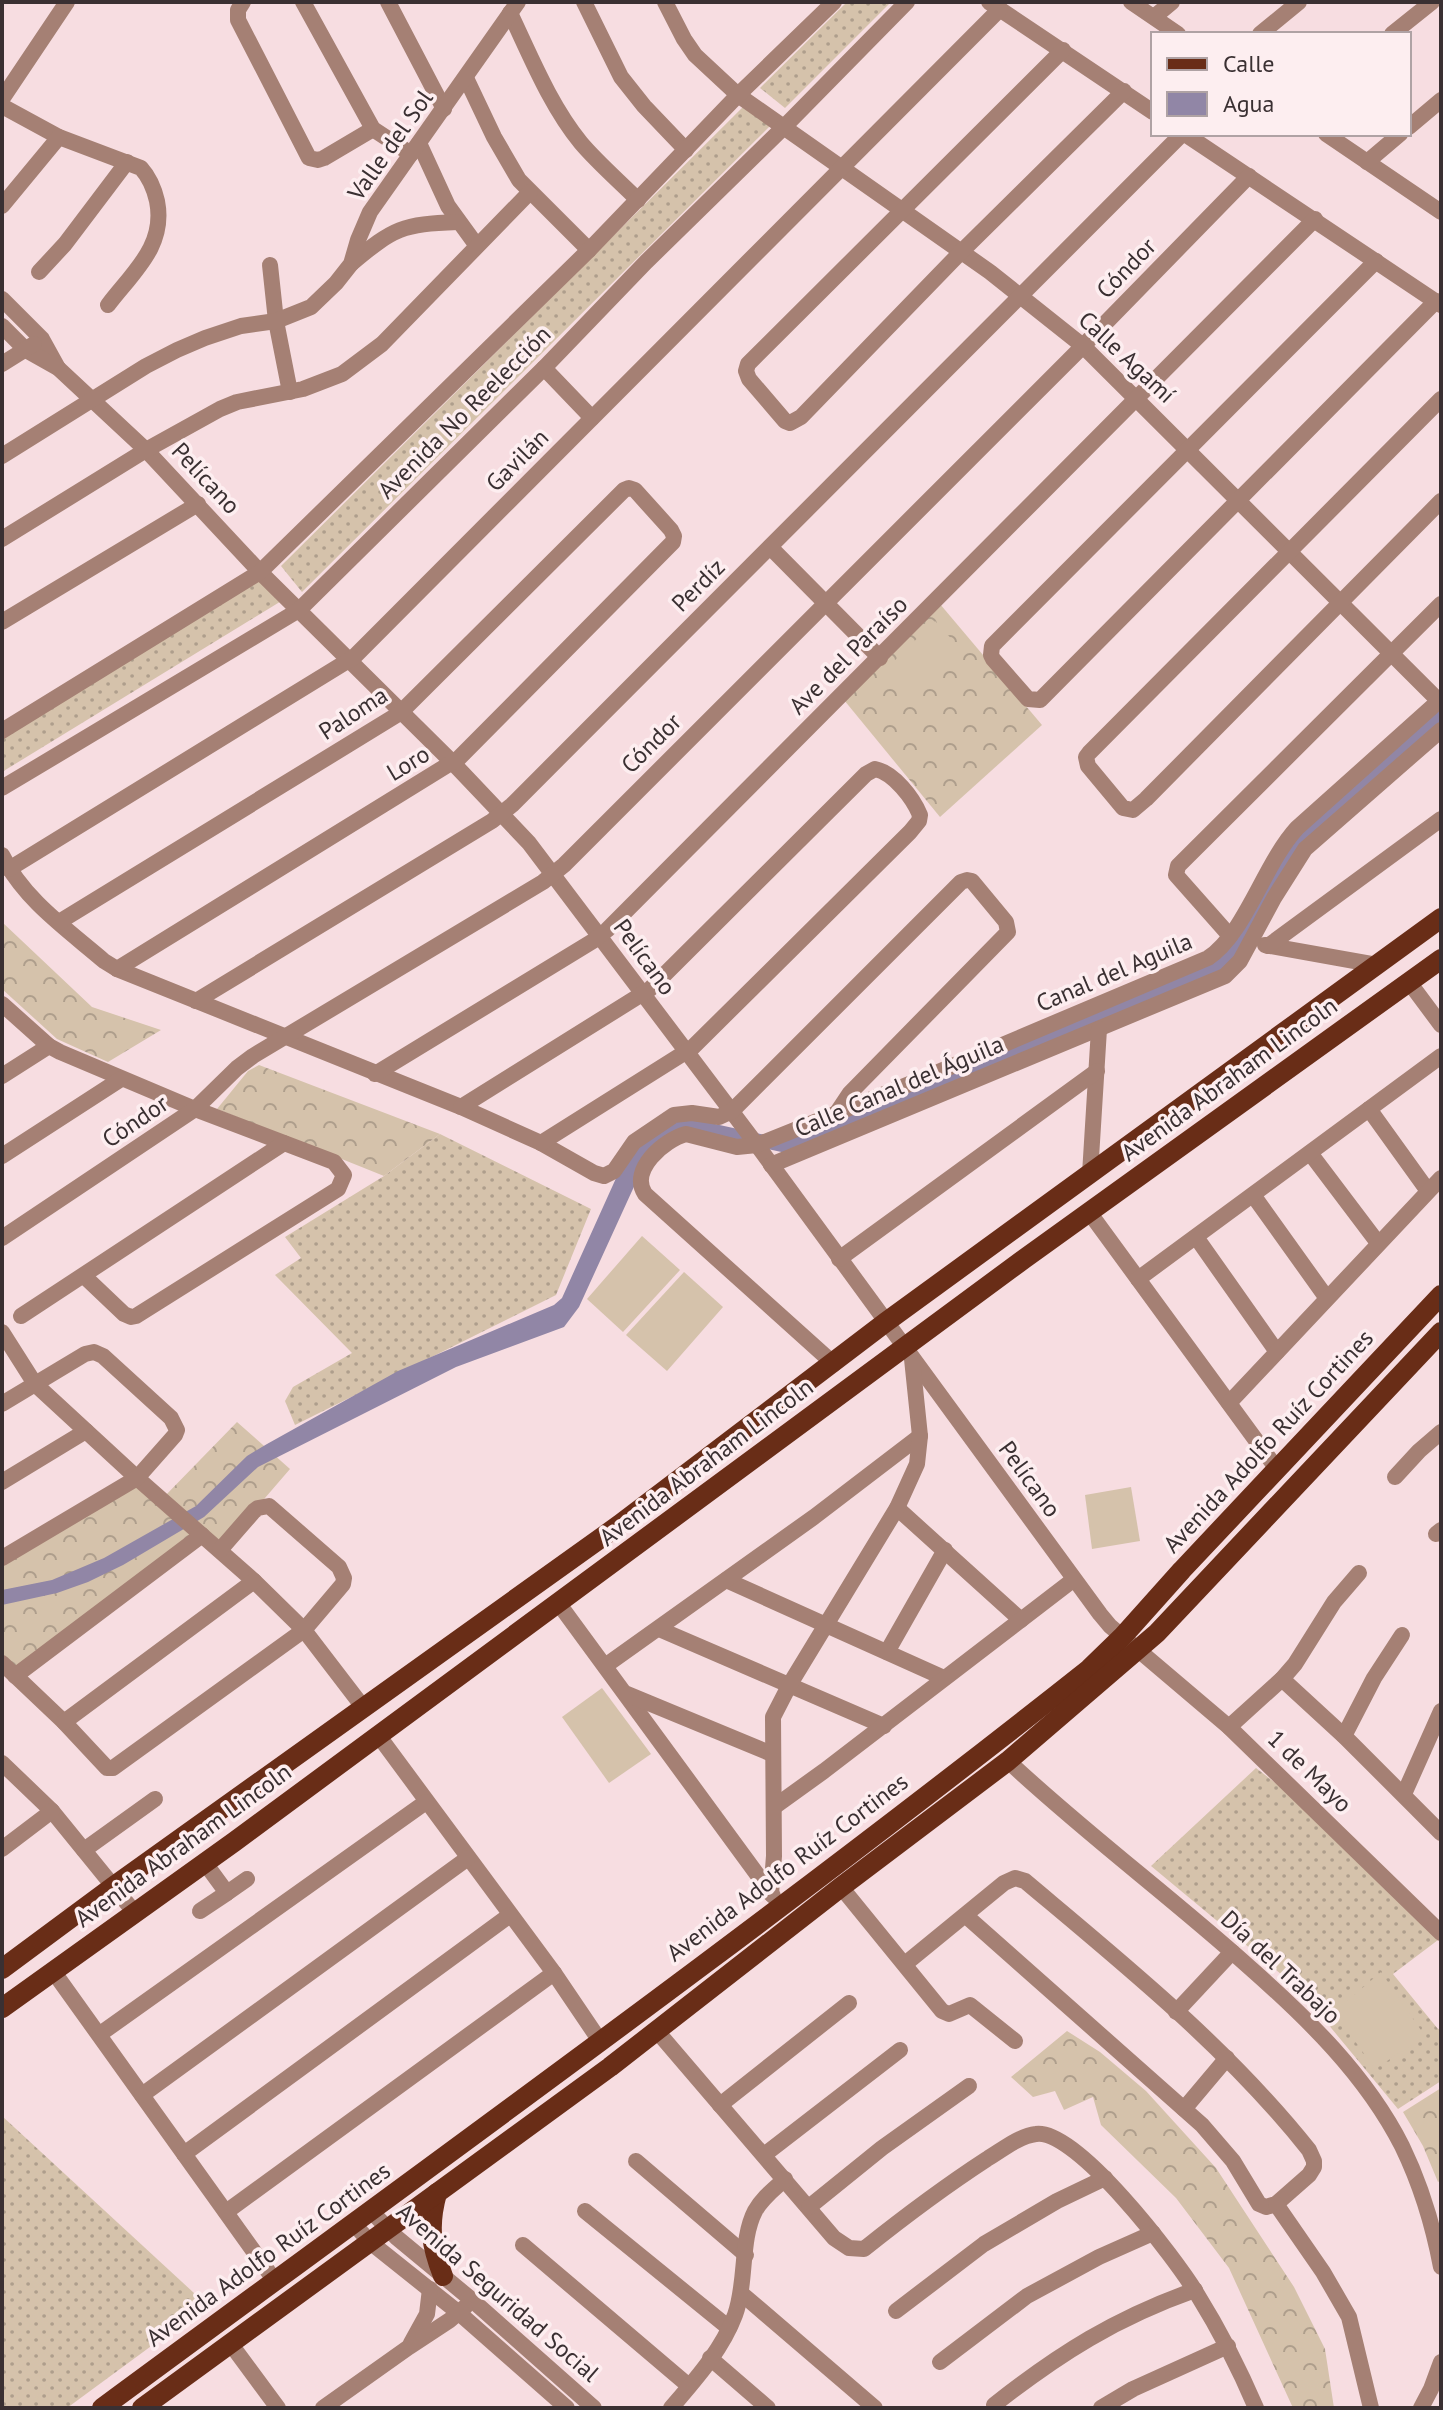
<svg xmlns="http://www.w3.org/2000/svg" width="1443" height="2410" font-family="'PT Sans',sans-serif">
<style>
.grass{fill:url(#grass-dots)}
.forest{fill:url(#forest-crowns)}
.pitch{fill:#d5c2ab}
.water{fill:#9186a6}
.lines{fill:none;stroke-linecap:round;stroke-linejoin:round}
.minor{stroke:#a58074;stroke-width:16}
.major{stroke:#692d17;stroke-width:20}
.labels{text-anchor:middle;dominant-baseline:central;stroke-width:7;stroke-linejoin:round;paint-order:stroke}
.street-label{font-size:24px;fill:#3a3032;stroke:#fdeef0}
</style>
<defs>
<pattern id="grass-dots" width="8" height="8" patternUnits="userSpaceOnUse" patternTransform="scale(2)"><rect width="8" height="8" fill="#d5c2ab"/><path d="M2 2h.1M6 6h.1" fill="none" stroke="#ae9e8c" stroke-width="1.8" stroke-linecap="round"/></pattern>
<pattern id="forest-crowns" width="20" height="18" patternUnits="userSpaceOnUse" patternTransform="scale(2)"><rect width="20" height="18" fill="#d5c2ab"/><path d="M2 6a3 3 0 1 1 6 0M12 15a3 3 0 1 1 6 0" fill="none" stroke="#ae9e8c"/></pattern>
</defs>
<rect width="100%" height="100%" fill="#f7dde1"/>
<g class="grass">
<path d="M847,2H891L785,108L760,88Z"/>
<path d="M747,103L772,124L302,592L281,566Z"/>
<path d="M263,578L283,600L2,772V738Z"/>
<path d="M440,1134L591,1209L556,1295L295,1425L285,1401L293,1387L352,1353L275,1275L301,1258L285,1237L384,1176Z"/>
<path d="M1256,1768L1321,1818L1438,1940L1393,1974L1438,2029L1441,2028V2081L1398,2109L1299,1989L1151,1866Z"/>
<path d="M2,2116L207,2305L67,2408H2Z"/>
</g>
<g class="forest">
<path d="M940,604L1042,725L940,817L844,700Z"/>
<path d="M2,922L92,1007L161,1030L108,1062L57,1039L2,989Z"/>
<path d="M259,1065L440,1134L384,1176L217,1109L248,1071Z"/>
<path d="M237,1422L290,1469L220,1550L203,1535L15,1676L2,1663V1558L137,1478L162,1499Z"/>
<path d="M1067,2031L1100,2052L1146,2091L1216,2168L1294,2287L1325,2349L1334,2408H1293L1229,2268L1176,2198L1101,2125L1093,2097L1064,2110L1055,2091L1033,2097L1011,2077Z"/>
<path d="M1441,2088V2180L1438,2182L1423,2146L1403,2112Z"/>
</g>
<g class="pitch">
<path d="M935,621L958,646L911,688L889,666Z"/>
<path d="M642,1236L680,1270L623,1332L587,1299Z"/>
<path d="M684,1272L723,1307L667,1371L626,1335Z"/>
<path d="M1131,1487L1140,1541L1092,1549L1085,1495Z"/>
<path d="M602,1688L651,1754L609,1783L562,1717Z"/>
<path d="M1381,1972L1425,2036L1375,2069L1334,2012Z"/>
</g>
<path class="water" d="M1441,700V726L1312,842L1239,963L786,1153L687,1131L648,1156L579,1307L564,1327L456,1367L258,1467L204,1517L123,1565L88,1582L57,1593L2,1605V1590L52,1580L104,1558L196,1506L247,1456L267,1444L398,1371L554,1305L562,1298L631,1145L674,1115L783,1139L1208,958L1278,851Z"/>
<g class="lines">
<g class="minor">
<path d="M243,2L238,10V20L309,158L318,160L324,158L373,129"/>
<path d="M303,2L373,129L411,154"/>
<path d="M388,2L444,109"/>
<path d="M584,2L621,77L644,106L686,150"/>
<path d="M665,2L684,39L695,55L738,95L990,272L1083,346L1441,703"/>
<path d="M989,2L1153,112"/>
<path d="M1131,2L1178,34"/>
<path d="M510,13C531,57 550,105 581,143C598,163 619,181 638,200"/>
<path d="M1154,17L1172,2"/>
<path d="M1260,34L1299,2"/>
<path d="M1392,34L1432,2"/>
<path d="M1063,50L748,364L746,371L749,379L785,421L790,423L801,417L961,252L1124,91"/>
<path d="M466,78L494,137L519,180L589,250"/>
<path d="M2,99L67,2"/>
<path d="M2,106L59,137L141,168C150,178 154,188 157,201C166,246 133,272 108,305"/>
<path d="M1409,127L1441,100"/>
<path d="M1185,134L1441,305"/>
<path d="M1326,134L1441,212"/>
<path d="M419,143L448,206L477,246"/>
<path d="M1367,162L1400,134"/>
<path d="M2,206L59,137"/>
<path d="M1376,261L992,646L991,655L993,659L1028,699L1040,700L1045,695L1436,301"/>
<path d="M352,263C394,228 402,224 458,222"/>
<path d="M270,265L276,321L290,392"/>
<path d="M39,272L65,244L127,162"/>
<path d="M2,299L42,339L58,368"/>
<path d="M2,326L26,350L58,368L146,450L260,572L453,763L529,843L757,1145L1100,1614L1110,1626L1229,1727L1441,1933"/>
<path d="M2,364L34,344"/>
<path d="M544,368L592,418"/>
<path d="M1441,399L1089,753L1086,757L1088,766L1123,808L1133,810L1146,799L1441,501"/>
<path d="M2,456L146,366L177,350L205,338L241,326L276,321L311,307L336,283L351,264L358,240L370,212L518,2"/>
<path d="M2,539L146,450L220,409L237,402L303,389L342,374L382,344L530,192"/>
<path d="M770,547L880,658"/>
<path d="M2,622L198,504"/>
<path d="M2,731L260,572L589,250L738,95L834,2"/>
<path d="M2,788L299,610L544,368L646,262L784,127L907,2"/>
<path d="M2,855C23,899 68,930 104,961L117,969L461,1107L541,1143L594,1173L604,1176L614,1171L634,1142L674,1115L692,1113L719,1117L732,1111L961,882L967,880L972,881L1006,922L1008,932L850,1093L836,1114"/>
<path d="M9,869L354,657L1000,9"/>
<path d="M59,922L400,713L624,490L629,488L635,490L671,530L674,536L673,542L459,758L117,969"/>
<path d="M1230,936L1176,875L1178,866L1441,604"/>
<path d="M1265,945L1377,965"/>
<path d="M1268,946L1441,819"/>
<path d="M1409,982L1441,1025"/>
<path d="M196,1001L492,821L512,805L1182,134"/>
<path d="M2,1004L49,1046L60,1052L195,1109L334,1162L344,1175L338,1189L136,1316L131,1317L124,1314L84,1276"/>
<path d="M375,1074L593,941L607,930L1315,219"/>
<path d="M2,1076L49,1046"/>
<path d="M461,1107L650,989L866,774L875,769C894,773 913,798 920,815L919,821L910,832L692,1048L541,1143"/>
<path d="M1369,1109L1428,1191"/>
<path d="M1310,1153L1378,1243"/>
<path d="M2,1156L121,1079"/>
<path d="M771,1165L1225,976L1240,961L1274,898L1305,849L1441,730"/>
<path d="M1090,1174L1099,1029"/>
<path d="M1253,1195L1326,1297"/>
<path d="M1089,1212L1277,1469"/>
<path d="M1196,1237L1277,1352"/>
<path d="M2,1238L195,1109L237,1068L253,1056L543,882L564,865L1083,346L1249,176"/>
<path d="M839,1259L1097,1071"/>
<path d="M1138,1279L1441,1056"/>
<path d="M21,1316L284,1143"/>
<path d="M2,1332L35,1384L137,1478L254,1581L304,1630L363,1707"/>
<path d="M834,1364L645,1194C629,1170 664,1140 686,1134L737,1147L757,1145L917,1081L1208,958C1245,934 1264,864 1297,828L1441,699"/>
<path d="M1229,1403L1441,1178"/>
<path d="M2,1404L85,1354L94,1352L103,1356L171,1418L177,1430L175,1435L137,1478L2,1558"/>
<path d="M1395,1477L1419,1451L1441,1432"/>
<path d="M2,1482L86,1431"/>
<path d="M897,1508L1021,1620"/>
<path d="M1436,1534L1441,1530"/>
<path d="M726,1580L944,1678"/>
<path d="M559,1604L773,1896"/>
<path d="M659,1629L884,1726"/>
<path d="M887,1652L945,1550"/>
<path d="M2,1663L64,1722L107,1768H113L304,1630L343,1584L344,1578L339,1567L269,1506L258,1508L254,1511L220,1550"/>
<path d="M605,1666L814,1517L920,1436"/>
<path d="M15,1676L202,1535"/>
<path d="M1282,1679L1344,1736L1441,1833"/>
<path d="M627,1694L772,1754"/>
<path d="M64,1722L254,1581"/>
<path d="M1229,1727L1282,1679L1295,1664L1334,1602L1359,1573"/>
<path d="M378,1735L554,1973L600,2041"/>
<path d="M1344,1736L1374,1678L1402,1635"/>
<path d="M1008,1761C1085,1833 1170,1896 1248,1966C1307,2018 1366,2075 1402,2146C1420,2183 1433,2225 1441,2267"/>
<path d="M2,1763L52,1811L135,1913"/>
<path d="M1404,1794L1441,1711"/>
<path d="M774,1807L824,1771L1073,1580"/>
<path d="M2,1849L52,1811"/>
<path d="M84,1850L155,1799"/>
<path d="M841,1887L942,2011L949,2014L970,2005L1015,2041"/>
<path d="M227,1893L247,1879"/>
<path d="M771,1894L774,1856L773,1717L790,1684L897,1508L917,1464L920,1436L912,1359"/>
<path d="M200,1911L227,1893L205,1863"/>
<path d="M905,1964L1004,1883L1015,1878L1025,1881C1125,1965 1228,2048 1309,2150L1314,2161V2167L1309,2175L1276,2204L1266,2207L1259,2204L1233,2161L1202,2125L965,1915"/>
<path d="M53,1971L275,2281"/>
<path d="M1176,2012L1232,1952"/>
<path d="M656,2030L834,2238L849,2248L864,2249C904,2217 944,2187 987,2159C1002,2150 1019,2136 1036,2134C1076,2128 1176,2259 1197,2294C1220,2331 1239,2368 1256,2408"/>
<path d="M100,2034L426,1802"/>
<path d="M142,2095L468,1858"/>
<path d="M720,2105L849,2003"/>
<path d="M1184,2109L1227,2058"/>
<path d="M184,2154L510,1915"/>
<path d="M764,2155L900,2050"/>
<path d="M636,2161L746,2255"/>
<path d="M1276,2204L1323,2272L1349,2317L1371,2408"/>
<path d="M809,2207L882,2148L969,2086"/>
<path d="M371,2211L396,2237L472,2300L594,2408"/>
<path d="M585,2211L729,2328"/>
<path d="M226,2212L554,1973"/>
<path d="M354,2224L370,2242L459,2313L567,2408"/>
<path d="M523,2245L689,2386"/>
<path d="M742,2294L875,2408"/>
<path d="M896,2311L984,2244L1057,2201L1105,2178"/>
<path d="M230,2343L278,2408"/>
<path d="M411,2343L427,2314L430,2289"/>
<path d="M710,2358L768,2408"/>
<path d="M940,2362L1027,2296L1099,2257L1153,2233"/>
<path d="M994,2405C1060,2353 1116,2318 1195,2290"/>
<path d="M323,2408L409,2347L450,2320L465,2307"/>
<path d="M671,2408C695,2380 722,2350 735,2315C747,2282 740,2240 755,2211C762,2198 774,2189 785,2179"/>
<path d="M1101,2408L1133,2389L1228,2346"/>
<path d="M1421,2408L1431,2389L1441,2362"/>
</g>
<g class="major">
<path d="M2,1969L114,1886L619,1525L886,1322L1441,918"/>
<path d="M2,2008L234,1842L1024,1259L1441,959"/>
<path d="M437,2193C428,2226 431,2245 443,2276"/>
<path d="M102,2408C433,2164 767,1924 1089,1669L1123,1636L1182,1570L1441,1295"/>
<path d="M142,2408L610,2067L841,1887L1008,1761L1157,1633L1441,1332"/>
</g>
</g>
<g class="labels">
<g class="street-label">
<text transform="translate(390 145) rotate(-55)">Valle del Sol</text>
<text transform="translate(1126 268) rotate(-46)">Cóndor</text>
<text transform="translate(1127 357) rotate(43)">Calle Agamí</text>
<text transform="translate(464 412) rotate(-45)">Avenida No Reelección</text>
<text transform="translate(517 460) rotate(-45)">Gavilán</text>
<text transform="translate(206 478) rotate(47)">Pelícano</text>
<text transform="translate(698 585) rotate(-45)">Perdíz</text>
<text transform="translate(848 655) rotate(-45)">Ave del Paraíso</text>
<text transform="translate(353 713) rotate(-33)">Paloma</text>
<text transform="translate(651 743) rotate(-45)">Cóndor</text>
<text transform="translate(408 763) rotate(-31)">Loro</text>
<text transform="translate(645 957) rotate(54)">Pelícano</text>
<text transform="translate(1114 972) rotate(-23)">Canal del Aguila</text>
<text transform="translate(1229 1079) rotate(-36)">Avenida Abraham Lincoln</text>
<text transform="translate(899 1086) rotate(-23)">Calle Canal del Águila</text>
<text transform="translate(135 1121) rotate(-34)">Cóndor</text>
<text transform="translate(1268 1441) rotate(-47)">Avenida Adolfo Ruíz Cortines</text>
<text transform="translate(706 1462) rotate(-37)">Avenida Abraham Lincoln</text>
<text transform="translate(1030 1479) rotate(54)">Pelícano</text>
<text transform="translate(1310 1771) rotate(44)">1 de Mayo</text>
<text transform="translate(183 1845) rotate(-36)">Avenida Abraham Lincoln</text>
<text transform="translate(787 1867) rotate(-37)">Avenida Adolfo Ruíz Cortines</text>
<text transform="translate(1281 1967) rotate(43)">Día del Trabajo</text>
<text transform="translate(268 2254) rotate(-36)">Avenida Adolfo Ruíz Cortines</text>
<text transform="translate(498 2292) rotate(41)">Avenida Seguridad Social</text>
</g>
</g>
<rect width="1443" height="2410" fill="none" stroke="#3a3032" stroke-width="8"/>
<rect x="1151" y="32" width="260" height="104" fill="#fdeef0" stroke="#afa2a4" stroke-width="2"/>
<rect x="1167" y="58" width="40" height="12" fill="#692d17" stroke="#afa2a4" stroke-width="2"/>
<text x="1223" y="72" font-size="24" fill="#3a3032">Calle</text>
<rect x="1167" y="92" width="40" height="24" fill="#9186a6" stroke="#afa2a4" stroke-width="2"/>
<text x="1223" y="112" font-size="24" fill="#3a3032">Agua</text>
</svg>
